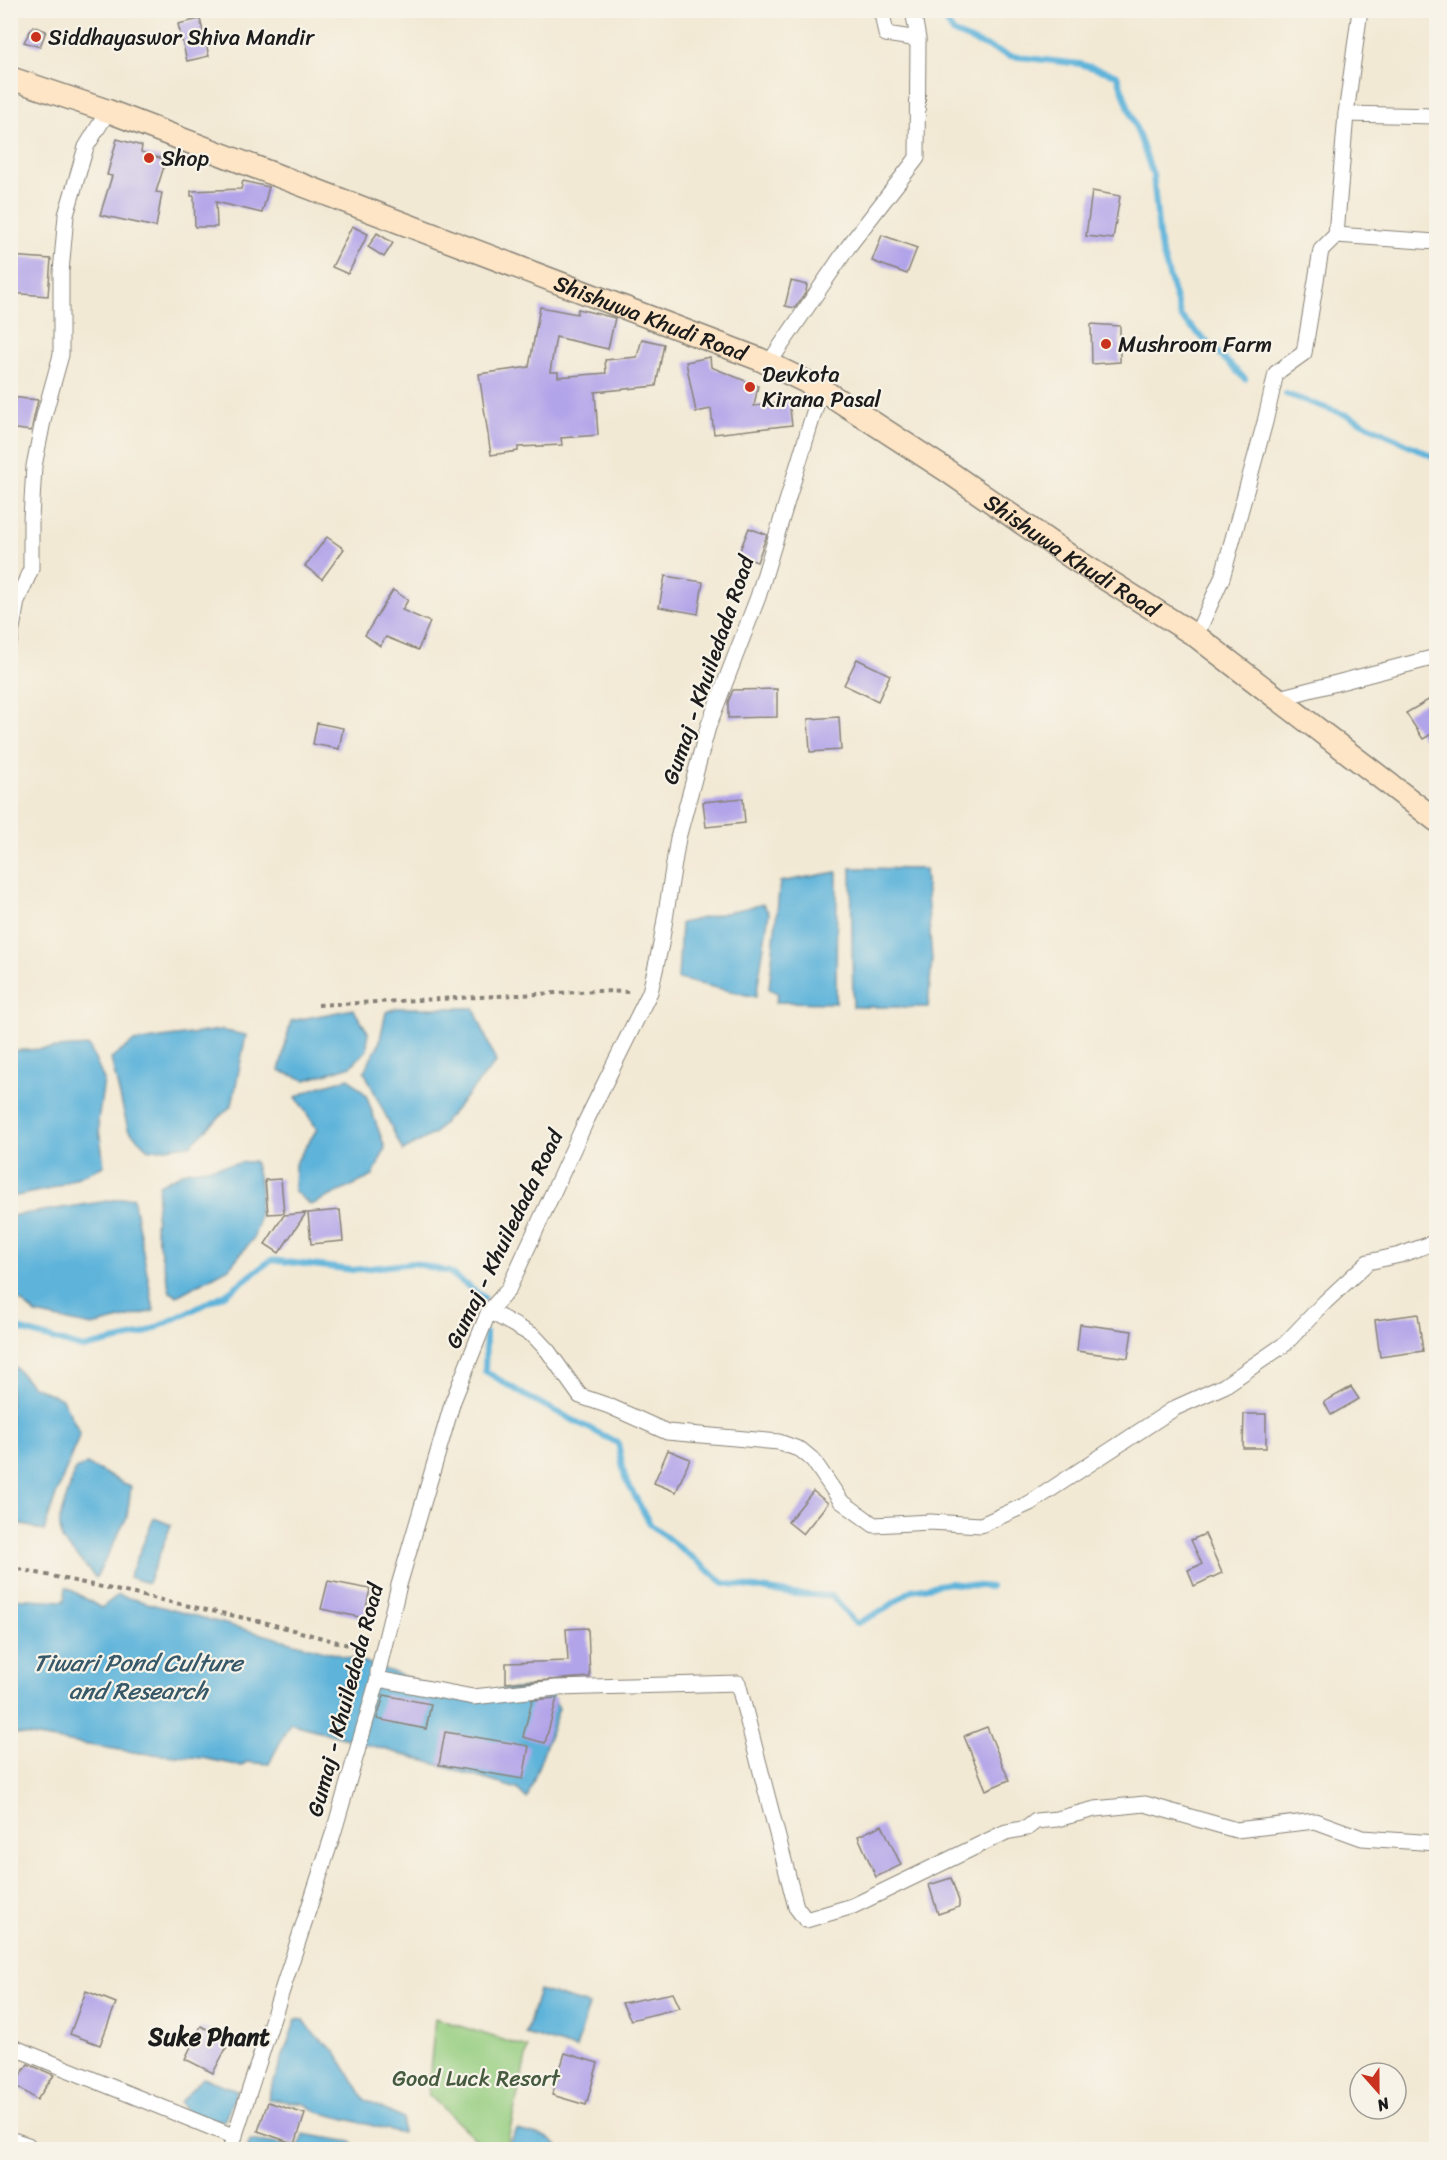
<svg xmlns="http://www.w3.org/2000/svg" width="1447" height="2160" font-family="Sriracha,sans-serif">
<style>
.green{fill:#95cd80;stroke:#58744e;stroke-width:1.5}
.water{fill:#5db3da;stroke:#3c687b;stroke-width:1.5}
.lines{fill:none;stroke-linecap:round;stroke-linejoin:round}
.stream{stroke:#5db3da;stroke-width:6}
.building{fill:#b2a4e9}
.minor-casing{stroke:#878278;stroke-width:17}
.secondary-casing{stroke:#878278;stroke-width:25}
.path{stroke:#878278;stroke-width:4;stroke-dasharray:4.5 4.5;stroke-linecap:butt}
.minor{stroke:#fff;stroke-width:15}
.secondary{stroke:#fde5c5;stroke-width:22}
.poi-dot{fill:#c8321e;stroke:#f7f3e8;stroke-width:2}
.labels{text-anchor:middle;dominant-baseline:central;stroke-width:4.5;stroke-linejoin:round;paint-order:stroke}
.poi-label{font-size:22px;fill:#1c1c1c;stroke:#f7f3e8;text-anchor:start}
.street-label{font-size:22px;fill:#1c1c1c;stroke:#f7f3e8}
.park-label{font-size:22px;fill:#465a3f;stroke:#f7f3e8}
.water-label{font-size:24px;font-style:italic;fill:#365868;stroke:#f7f3e8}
.neighbourhood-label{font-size:24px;font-weight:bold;fill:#1c1c1c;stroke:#f7f3e8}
</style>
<rect width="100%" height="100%" fill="#f7f3e8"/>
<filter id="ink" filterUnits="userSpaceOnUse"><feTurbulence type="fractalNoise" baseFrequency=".0167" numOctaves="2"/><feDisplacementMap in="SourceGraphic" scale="12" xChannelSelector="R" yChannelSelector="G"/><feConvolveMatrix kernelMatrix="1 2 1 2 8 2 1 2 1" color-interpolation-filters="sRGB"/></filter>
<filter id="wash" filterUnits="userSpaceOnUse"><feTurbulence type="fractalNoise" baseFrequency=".008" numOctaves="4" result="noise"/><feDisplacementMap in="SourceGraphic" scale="24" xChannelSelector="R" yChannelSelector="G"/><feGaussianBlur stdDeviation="1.35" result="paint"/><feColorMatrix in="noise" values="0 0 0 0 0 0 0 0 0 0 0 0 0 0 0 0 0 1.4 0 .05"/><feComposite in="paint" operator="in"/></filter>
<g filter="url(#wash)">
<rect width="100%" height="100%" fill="#f2e9d4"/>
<path class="green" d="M435,2018L528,2048L507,2144L496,2149H486L428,2094Z"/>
<g class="water">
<path d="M851,868L925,869L932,960L928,1007H853Z"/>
<path d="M837,872L836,1003L776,1002L778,993L769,989L780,882Z"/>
<path d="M763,904L769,913L756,997L678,979L681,923Z"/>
<path d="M396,1008H474L496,1062L435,1133L403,1151L364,1071L379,1044L386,1012Z"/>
<path d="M353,1009L368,1032L367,1050L351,1066L306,1080L279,1071L291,1021Z"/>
<path d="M220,1030L246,1035L232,1105L190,1145L149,1150L128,1129L111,1059L133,1042Z"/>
<path d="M89,1046L104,1080L98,1121L104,1166L50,1189L11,1197V1051Z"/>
<path d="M349,1078L366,1095L385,1148L373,1176L311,1205L294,1191L295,1164L317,1129L296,1097L315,1088Z"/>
<path d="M254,1161L261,1188L258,1224L253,1239L229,1268L177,1296L170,1292L155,1227L159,1185L186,1171Z"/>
<path d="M133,1197L154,1311L92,1326L36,1314L11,1293V1216Z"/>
<path d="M10,1365L15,1367L31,1385L62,1399L80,1433L56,1495L44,1531L11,1521Z"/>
<path d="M87,1464L131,1487L127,1517L96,1578L62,1540L59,1521L75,1470Z"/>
<path d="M154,1518L171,1525L148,1583L129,1577Z"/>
<path d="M66,1587L101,1608L118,1595L365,1662L449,1693L547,1687L559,1708L527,1799L517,1789L412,1757L290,1723L269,1764L246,1762L242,1766L202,1758L140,1753L11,1733L10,1598L64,1601Z"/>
<path d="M539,1990L589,2005L576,2049L526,2034Z"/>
<path d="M296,2019L304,2020L314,2034L335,2051L365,2100L403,2119L402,2133L318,2112L305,2104L268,2099Z"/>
<path d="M203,2078L237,2090L224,2121L189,2115L180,2102Z"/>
<path d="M517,2130L546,2137L562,2149H507V2146Z"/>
<path d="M303,2134L353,2142L351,2149H247L250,2140L299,2147Z"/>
</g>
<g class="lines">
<g class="stream">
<path d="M938,10L954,33L1010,56L1080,64L1117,75L1153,175L1160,245L1181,317L1245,379"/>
<path d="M1286,394L1349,416L1436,458"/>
<path d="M10,1324L18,1329L83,1348L143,1334L226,1294L271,1260L353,1270L414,1263L449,1272L484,1298"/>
<path d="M486,1333L485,1371L526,1396L618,1443L625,1478L650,1524L724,1583L793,1594L832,1596L856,1624L885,1609L912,1590L949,1583L990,1587"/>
</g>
</g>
<g id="blocks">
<g class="building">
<path d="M200,19L209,56L187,61L178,24Z"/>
<path d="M33,26L46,31L40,47L24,42Z"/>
<path d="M117,139L142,146L141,152L166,160L156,192L162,193L156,227L100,215L112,176L107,175Z"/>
<path d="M243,181L269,187L262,213L216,202L217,227H195L194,196H191V191L241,189Z"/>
<path d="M1092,191L1120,196L1113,239L1086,236Z"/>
<path d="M352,226L368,234L348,274L332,267Z"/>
<path d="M377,233L393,243L384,257L368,247Z"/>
<path d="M882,235L917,248L907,274L872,261Z"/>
<path d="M10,256L51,259L48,296L10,293Z"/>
<path d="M791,281L807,285L806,292L795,308L785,306Z"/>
<path d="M540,307L577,314L578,309L615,318L608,349L556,337L550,372H558V377L606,373L605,360L637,357L642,339L664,344L656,386L595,392L598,435L561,438L562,445L518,447V451L491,455L479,374L529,367Z"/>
<path d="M1091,324L1120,326V362L1092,364Z"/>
<path d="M710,357L711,367L758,386L754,406L789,402L792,425L714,434L711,409L696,412L686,362Z"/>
<path d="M10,397L38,400L31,431L10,428Z"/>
<path d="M749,528L767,535L757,562L738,555Z"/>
<path d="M327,537L344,549L322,579L305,566Z"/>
<path d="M665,576L703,582L698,614L659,607Z"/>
<path d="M393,590L408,600L402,610L430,622L418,650L386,637L380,646L365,635Z"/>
<path d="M857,659L890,675L878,701L844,685Z"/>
<path d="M777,689V717L728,718V702L733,690Z"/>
<path d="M1437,695V731L1423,739L1406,713Z"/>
<path d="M839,717L841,750L810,752L808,719Z"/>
<path d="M317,723L343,728L339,749L313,744Z"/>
<path d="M743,798L745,823L706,827L703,802Z"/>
<path d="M281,1179L284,1213L268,1214L265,1180Z"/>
<path d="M340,1210L343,1241L311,1244L308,1213Z"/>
<path d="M306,1213L279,1253L265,1244L284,1215Z"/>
<path d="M1418,1314L1423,1351L1380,1357L1375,1320Z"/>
<path d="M1080,1324L1132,1331L1128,1358L1077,1351Z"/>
<path d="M1351,1387L1359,1399L1331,1415L1324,1402Z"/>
<path d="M1244,1414H1266V1448H1243Z"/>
<path d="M668,1450L690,1459L676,1492L654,1483Z"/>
<path d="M813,1491L828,1503L803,1534L788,1522Z"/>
<path d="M1205,1534L1222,1573L1194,1586L1188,1570L1202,1564L1191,1540Z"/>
<path d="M328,1581L370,1589L364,1618L321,1609Z"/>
<path d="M588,1628L590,1677L506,1683V1663L568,1661L566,1629Z"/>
<path d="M384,1695L431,1704L426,1729L377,1719Z"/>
<path d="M557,1698L545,1743L523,1737L532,1700Z"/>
<path d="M987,1727L1009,1780L986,1790L964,1736Z"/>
<path d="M445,1732L529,1746L523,1779L439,1765Z"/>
<path d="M882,1825L901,1865L876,1877L858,1836Z"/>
<path d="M951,1878L959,1901V1907L938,1914L929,1885Z"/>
<path d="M86,1991L116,2003L100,2045L70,2034Z"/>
<path d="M673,1993L680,2008L631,2020L622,2003Z"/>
<path d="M201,2026L230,2041L213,2073L185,2059Z"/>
<path d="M565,2053L598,2063L586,2105L552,2095Z"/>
<path d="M28,2064L54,2075L37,2100L14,2084Z"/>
<path d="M268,2102L305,2114L295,2144L258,2131Z"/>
</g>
</g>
</g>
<g filter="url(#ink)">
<use href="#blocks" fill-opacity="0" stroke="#878278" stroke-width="1.5"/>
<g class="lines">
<g class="minor-casing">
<g id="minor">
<path d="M877,10L882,13L886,34L918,39"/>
<path d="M1360,10L1346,114L1436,116"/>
<path d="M1336,235L1346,114"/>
<path d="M769,363L848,247L917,158L918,39L913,10"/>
<path d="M1196,636L1222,578L1265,422L1276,373L1304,353L1321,250L1336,235L1436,242"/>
<path d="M10,640L17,601L31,569V519L34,466L44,416L61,355V272L66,215L86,147L108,111"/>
<path d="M1275,699L1436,657"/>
<path d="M489,1311L534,1336L548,1351L580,1396L609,1406L667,1432L779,1442L801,1450L813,1460L841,1501L874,1525L930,1522L981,1525L1030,1503L1175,1408L1224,1386L1285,1344L1325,1302L1368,1262L1400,1255L1436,1242"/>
<path d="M378,1679L473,1697L556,1688L738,1683L796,1907L806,1920L853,1906L1006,1832L1027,1828L1036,1821L1057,1819L1095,1809L1145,1804L1236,1830L1315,1821L1362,1838L1436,1843"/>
<path d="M10,2046L235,2137"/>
<path d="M10,2139L28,2145L32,2150"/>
<path d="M230,2150L334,1831L378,1679V1671L399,1585L453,1401L489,1311L508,1290L586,1121L650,992L661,944L678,838L708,727L758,597L821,389"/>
</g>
</g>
<g class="secondary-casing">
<g id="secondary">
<path id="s1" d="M10,78L108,111L759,359L821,389L946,470L1074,559L1196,636L1436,820"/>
</g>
</g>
<g class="path">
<path d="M318,1005L598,991L631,992"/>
<path d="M10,1567L267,1623L367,1650"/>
</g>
<use href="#minor" class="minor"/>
<use href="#secondary" class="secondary"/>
</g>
</g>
<g class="poi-dot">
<circle cx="36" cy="37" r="6"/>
<circle cx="149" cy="158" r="6"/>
<circle cx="1106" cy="344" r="6"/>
<circle cx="750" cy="387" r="6"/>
</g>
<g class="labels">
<g class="poi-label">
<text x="48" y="37">Siddhayaswor Shiva Mandir</text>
<text x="161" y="158">Shop</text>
<text x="1118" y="344">Mushroom Farm</text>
<text x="762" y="374">Devkota<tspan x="762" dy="25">Kirana Pasal</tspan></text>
</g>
<g class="street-label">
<text stroke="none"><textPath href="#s1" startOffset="684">Shishuwa Khudi Road</textPath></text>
<text stroke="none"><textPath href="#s1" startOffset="1170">Shishuwa Khudi Road</textPath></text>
<text transform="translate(708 670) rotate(-71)">Gumaj - Khuiledada Road</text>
<text transform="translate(504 1239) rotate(-64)">Gumaj - Khuiledada Road</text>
<text transform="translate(345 1700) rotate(-75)">Gumaj - Khuiledada Road</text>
</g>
<g class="park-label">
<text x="476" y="2078">Good Luck Resort</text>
</g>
<g class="water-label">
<text x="138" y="1663">Tiwari Pond Culture<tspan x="138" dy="28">and Research</tspan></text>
</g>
<g class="neighbourhood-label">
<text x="209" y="2037">Suke Phant</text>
</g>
</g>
<rect width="1447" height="2160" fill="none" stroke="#f7f3e8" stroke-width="36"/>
<g transform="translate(1378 2091) rotate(159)"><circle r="28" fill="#f7f3e8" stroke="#9f9d96" stroke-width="1.5"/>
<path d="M0-4.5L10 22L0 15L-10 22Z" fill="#c8321e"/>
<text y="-9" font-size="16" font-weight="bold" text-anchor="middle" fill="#1c1c1c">N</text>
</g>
</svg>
